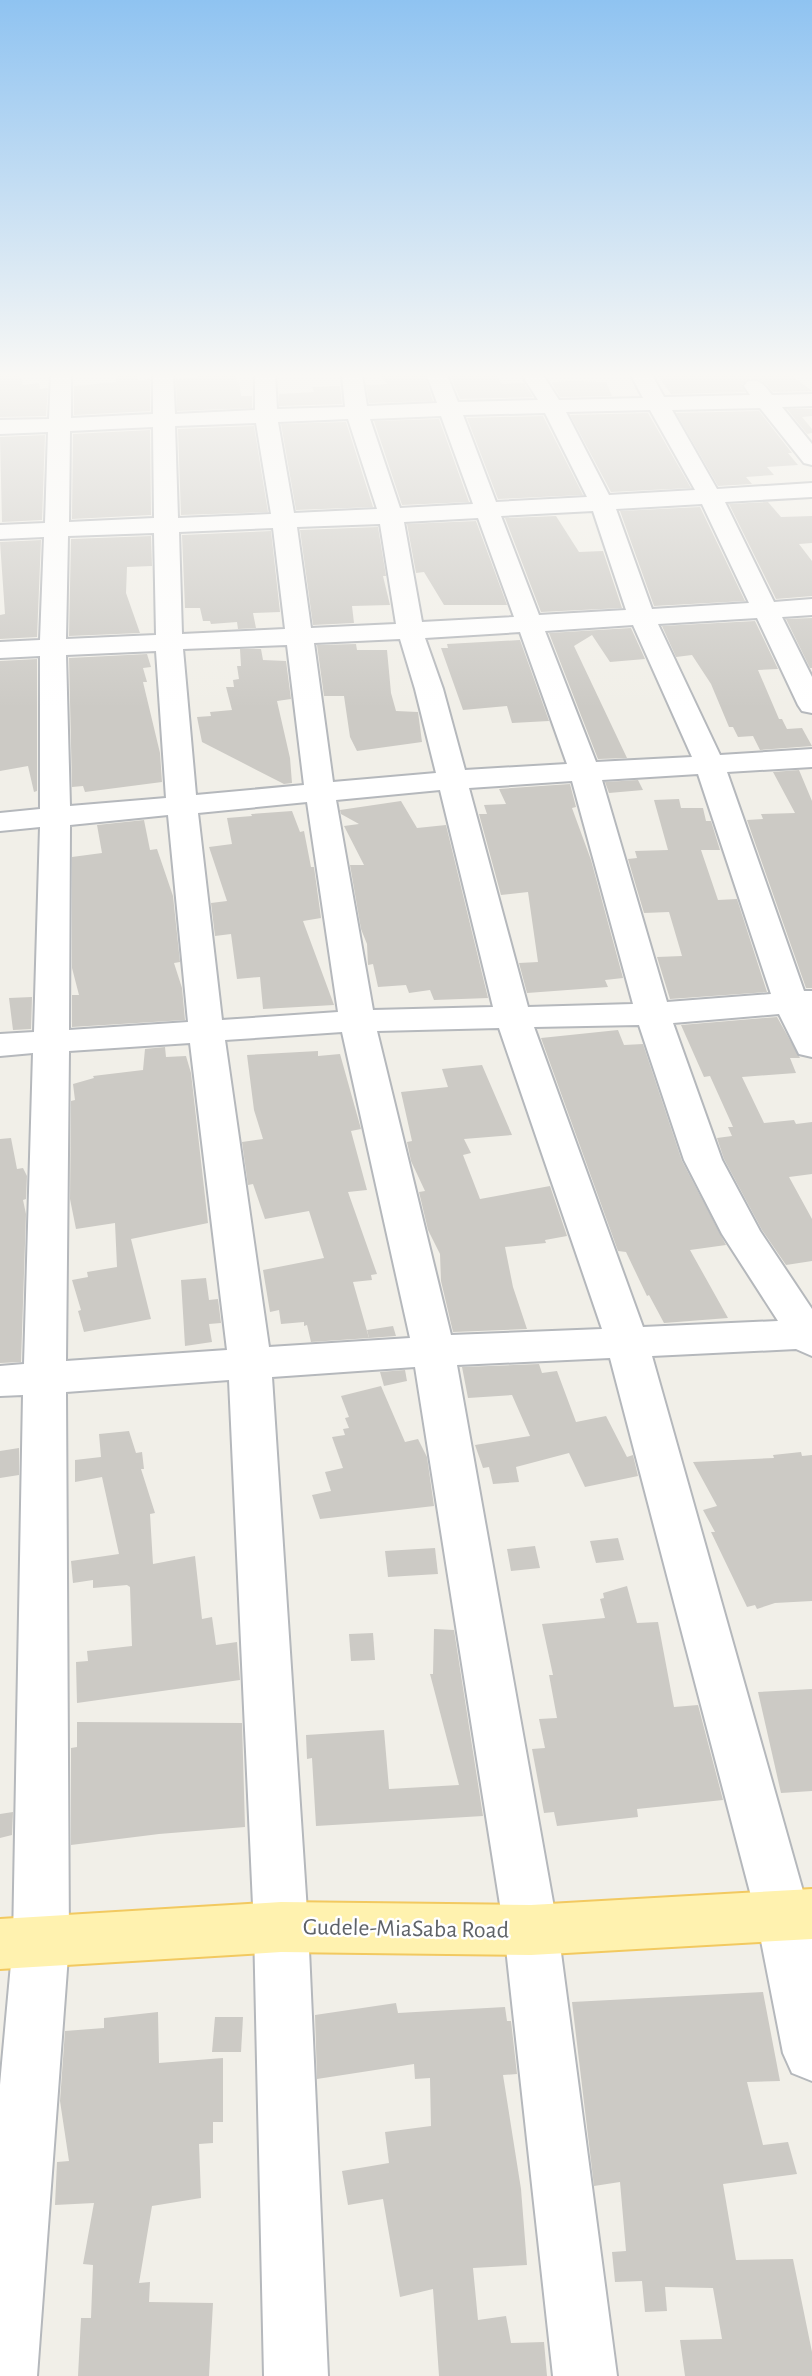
<svg xmlns="http://www.w3.org/2000/svg" width="812" height="2376" font-family="'Alegreya Sans',sans-serif">
<style>
.building{fill:#cccac5}
.lines{fill:none;stroke-linecap:round;stroke-linejoin:round}
.minor-casing{stroke:#b5b8bc;stroke-width:4}
.major-casing{stroke:#f2c960;stroke-width:4}
.minor{fill:#fff;fill-rule:evenodd}
.major{fill:#fff2af;fill-rule:evenodd}
.labels{text-anchor:middle;dominant-baseline:central;stroke-width:5;stroke-linejoin:round;paint-order:stroke}
.near-street-label{font-size:24px;fill:#5f6368;stroke:#fff}
</style>
<rect width="100%" height="100%" fill="#f1efe8"/>
<g class="building">
<path d="M0,375H20L23,385L39,383L40,389L48,388L46,416L0,417Z"/>
<path d="M115,375H138V380L150,379V411L74,415V386L116,382Z"/>
<path d="M198,375L236,376L237,382L239,381L241,396H252V408L177,411L176,379L198,378Z"/>
<path d="M379,375H425L433,401L369,403L366,385L388,384Z"/>
<path d="M450,375H496L502,384L524,383L533,397L460,399Z"/>
<path d="M657,375H791L812,391L773,392L763,381L751,378L742,384L745,392L671,394Z"/>
<path d="M574,381L606,382L612,396L560,397L551,382Z"/>
<path d="M340,386L342,404L279,406V394L314,392L312,387Z"/>
<path d="M787,409H812V416L802,417L812,429V433L807,434Z"/>
<path d="M759,411L792,453H788L798,465L767,467L774,475L746,477L752,484L718,486L676,413Z"/>
<path d="M648,413L691,488L611,492L570,415Z"/>
<path d="M543,416L583,495L498,499L467,418Z"/>
<path d="M439,419L469,502L402,505L374,421Z"/>
<path d="M346,422L373,507L296,510L281,424Z"/>
<path d="M254,426L268,512L181,515L178,429Z"/>
<path d="M150,430L151,515L72,519L73,434Z"/>
<path d="M45,435L42,520L2,522L0,437Z"/>
<path d="M768,502L781,517L812,516V543L799,544L812,561V596L776,599L729,504Z"/>
<path d="M700,507L745,601L654,606L620,511Z"/>
<path d="M556,516L579,552L603,551L622,608L541,612L505,518Z"/>
<path d="M476,521L507,605H444L424,572L416,573L407,524Z"/>
<path d="M378,527L386,576H383L390,605L352,606L354,623L313,625L300,530Z"/>
<path d="M271,531L280,612L253,613L256,628L238,629L237,622L211,624L210,621H203L200,608H185L182,535Z"/>
<path d="M151,536L152,566L127,567L126,593L140,633L69,636L71,539Z"/>
<path d="M41,540L37,637L0,639V615L5,614L0,542Z"/>
<path d="M812,618V668H810L786,619Z"/>
<path d="M755,621L778,669L758,670L779,719H782L787,729L802,728L812,746L760,750L753,736L738,737L733,727H729L711,684L692,655L676,657L662,626Z"/>
<path d="M631,628L645,659L610,662L592,635L574,646L627,758L598,759L549,633Z"/>
<path d="M520,640L549,721L512,723L507,706L463,710L441,648H448L447,644Z"/>
<path d="M356,644L357,650H387L391,693L396,711L418,712L422,742L357,751L350,737L344,696H324L317,645Z"/>
<path d="M240,649H261L263,660L286,661L291,699L277,701L290,758L292,783L284,784L202,742L197,717L211,716L210,712L232,710L226,687H234L233,680L239,679L237,666H241Z"/>
<path d="M147,654L151,667L143,668L147,682H143L160,753L162,782L85,792L83,786L72,787L69,658Z"/>
<path d="M37,659V791L34,792L28,766L0,771V661Z"/>
<path d="M799,770L812,801V988H806L747,820L763,819L761,814L795,813L773,772Z"/>
<path d="M638,780L643,790L609,793L605,782Z"/>
<path d="M570,784L576,807L572,808L591,860L623,978L605,980L608,987L527,993L519,963L538,962L528,892L501,895L479,814H487L484,805L506,804L499,789Z"/>
<path d="M679,799L681,808H703L706,821H711L720,850H701L718,900L737,899L767,992L670,999L657,957L682,956L669,912L644,913L628,859L637,858L635,851L668,850L654,800Z"/>
<path d="M401,801L417,828L446,825L488,998L434,1000L430,990L409,993L406,985L378,987L373,964L368,965L367,944L361,929L350,865H364L344,826L359,824L341,814L340,810Z"/>
<path d="M292,811L300,832L304,831L311,867H314L321,918L303,921L334,1005L263,1009L260,977L237,979L231,934L215,936L211,903L227,901L209,847L232,844L227,818L252,816L251,814Z"/>
<path d="M144,820L150,850L157,849L173,896L180,962L174,963L182,988L185,1020L72,1027V995H79L72,968V857L102,853L97,825Z"/>
<path d="M32,997L31,1029L13,1030L9,998Z"/>
<path d="M777,1017L800,1058H790L796,1073L742,1077L764,1123L794,1120L796,1124L812,1122V1174L789,1177L812,1219V1261L786,1265L762,1230L724,1159L717,1138L732,1136L728,1127H733L710,1076L704,1077L681,1025Z"/>
<path d="M618,1030L624,1045L643,1044L682,1161L726,1245L690,1250L728,1318L664,1323L649,1295L647,1296L626,1252L618,1251L541,1038Z"/>
<path d="M165,1047L166,1057L186,1056L191,1073L208,1223L131,1239L151,1319L84,1332L78,1311L81,1310L72,1280L88,1277L87,1272L117,1267L115,1223L76,1229L70,1199L71,1101L75,1100L73,1084L94,1078L93,1076L143,1070L145,1049Z"/>
<path d="M318,1051V1056L340,1054L361,1129L351,1131L367,1190L348,1192L377,1274L371,1275L372,1280L353,1282L369,1338L311,1342L307,1325L304,1326V1322L281,1324L279,1310L270,1312L263,1270L324,1258L309,1211L265,1219L253,1184L248,1185L242,1142L263,1139L254,1110L247,1055Z"/>
<path d="M482,1065L512,1135L464,1139L471,1153L463,1155L480,1199L550,1186L567,1236L545,1240L546,1243L505,1247L513,1287L527,1329L453,1332L441,1281L440,1254L428,1230L419,1192L425,1191L411,1161L407,1142L412,1141L401,1092L448,1087L442,1069Z"/>
<path d="M11,1138L17,1169L23,1168L27,1176L26,1199L23,1200L26,1214L21,1362L0,1363V1139Z"/>
<path d="M206,1278L209,1300L218,1299L221,1323L209,1324L212,1342L185,1346L181,1280Z"/>
<path d="M393,1326L396,1336L369,1338L367,1330Z"/>
<path d="M539,1364L542,1373L557,1371L576,1422L606,1416L627,1457L633,1455L638,1476L585,1487L569,1453L516,1467L519,1482L493,1484L489,1467L483,1468L475,1445L530,1436L512,1395L468,1398L462,1367Z"/>
<path d="M405,1370L407,1381L384,1386L380,1372Z"/>
<path d="M381,1386L405,1442L418,1439L427,1457L434,1506L320,1519L312,1495L331,1491L325,1472L343,1468L332,1437L345,1435L343,1429L349,1428L345,1418L349,1417L341,1396Z"/>
<path d="M129,1431L136,1453L142,1452L144,1469H141L155,1513L150,1514L153,1564L195,1556L202,1619L212,1617L216,1645L237,1642L240,1680L77,1703L76,1662L88,1661L87,1651L132,1646L130,1587L127,1585L93,1588V1580L73,1583L71,1561L119,1554L102,1477L75,1482V1460L101,1457L99,1434Z"/>
<path d="M19,1448V1475L0,1478V1451Z"/>
<path d="M801,1452L802,1456L812,1455V1601L775,1603L757,1609L755,1605L747,1607L711,1532H715L703,1510L717,1506L693,1462L774,1458L773,1455Z"/>
<path d="M618,1538L624,1560L596,1563L590,1541Z"/>
<path d="M535,1546L540,1568L511,1571L507,1549Z"/>
<path d="M435,1548L438,1574L388,1577L385,1551Z"/>
<path d="M627,1586L637,1623L658,1622L674,1707L698,1705L723,1800L637,1809L638,1817L557,1826L554,1812L544,1813L532,1749L545,1748L539,1719L557,1718L549,1675H553L542,1624L605,1618L600,1599L604,1598L603,1593Z"/>
<path d="M434,1629L454,1630L483,1816L316,1826L312,1758L307,1759L306,1735L384,1730L389,1789L459,1785L430,1674H433Z"/>
<path d="M373,1633L375,1660L351,1661L349,1634Z"/>
<path d="M812,1689V1791L781,1793L758,1692Z"/>
<path d="M77,1722L242,1723L245,1827L159,1834L71,1845V1748L77,1747Z"/>
<path d="M13,1812L12,1835L0,1838V1814Z"/>
<path d="M763,1992L780,2081L747,2082L763,2145L788,2142L797,2174L723,2184L736,2260L793,2259L812,2352V2376H685L680,2340L722,2339L713,2288L665,2287L667,2311L645,2312L642,2281L615,2282L612,2252L626,2251L620,2182L594,2186L572,2002Z"/>
<path d="M396,2003L398,2013L505,2007L507,2021H511L517,2074L503,2075L521,2189L527,2265L473,2268L478,2320L506,2316L511,2343L544,2342L547,2376H439L433,2289L400,2297L383,2199L348,2205L342,2171L389,2163L385,2132L431,2126L430,2078L415,2079L414,2064L317,2079L315,2015Z"/>
<path d="M158,2012L159,2063L223,2058V2122H213V2143L199,2144L201,2198L152,2206L139,2283L150,2282L149,2302L213,2303L209,2376H78L81,2318H91L93,2265L83,2264L94,2203L55,2205L57,2162L69,2161L60,2101L65,2031L104,2028V2018Z"/>
<path d="M215,2017H243L241,2052H212Z"/>
</g>
<g class="lines">
<g class="minor-casing">
<path id="minor" d="M51,375H71V418L153,414V375H173L175,414L255,410V375H275L277,409L345,407L342,375H362L367,406L437,403L427,375H447L458,402L538,400L522,375H543L559,400L643,398L631,375H652L664,397L750,395L744,386L747,382C760,378 764,385 772,395L812,394V406L782,407L812,444V465L804,463L760,408L672,410L717,489L812,483V497L725,502L774,602L812,599V615L782,617L812,677V713L802,711L798,705L757,618L658,624L720,755L812,749V767L727,772L804,991H812V1057L799,1054L779,1014L673,1023L722,1160L760,1231L812,1309V1356L796,1349L652,1356L812,1923V2081L792,2073L783,2053L756,1915L610,1358L457,1365L558,1930L617,2376H553L504,1930L415,1367L272,1377L308,1927L328,2376H264L254,1927L229,1380L66,1392L69,1942L37,2376H0V2085L13,1942L23,1395L0,1396V1366L24,1364L33,1053L0,1056V1034L34,1032L40,827L0,831V813L40,809V656L0,658V642L40,640L44,537L0,539V525L45,523L48,432L0,434V420L49,419ZM650,410L695,490L609,495L566,412ZM545,413L587,497L496,502L463,415ZM441,416L473,504L400,508L370,419ZM348,419L377,509L294,513L278,422ZM256,423L271,514L178,518L175,426ZM153,427L154,518L69,522L70,431ZM702,504L749,603L652,609L616,509ZM593,511L626,610L539,615L501,516ZM478,518L514,617L422,622L404,522ZM380,524L396,624L311,628L297,527ZM273,528L285,629L182,634L179,532ZM154,533L156,635L66,639L68,536ZM633,625L692,757L596,762L545,631ZM520,632L567,764L465,770L443,689L425,638ZM400,639L415,689L436,773L333,782L314,643ZM287,645L304,785L196,795L183,649ZM156,651L166,798L70,806L66,655ZM698,774L771,994L667,1002L602,780ZM572,781L633,1004L528,1007L469,788ZM440,790L493,1007L373,1010L336,800ZM307,802L338,1012L222,1020L198,813ZM168,815L188,1022L69,1030L70,825ZM639,1025L684,1160L722,1234L778,1321L643,1327L534,1027ZM499,1028L602,1329L451,1335L377,1031ZM342,1032L410,1338L269,1347L225,1040ZM190,1043L227,1350L66,1361L69,1051Z"/>
</g>
<g class="major-casing">
<path id="major" d="M812,1889V1939L531,1955L281,1952L0,1969V1919L281,1902L531,1905Z"/>
</g>
<use href="#minor" class="minor"/>
<use href="#major" class="major"/>
</g>
<linearGradient id="sky" x2="0" y2="1"><stop stop-color="#8fc3f1"/><stop offset="0.53" stop-color="#f9f8f5"/><stop offset="1" stop-color="#f9f8f5" stop-opacity="0"/></linearGradient>
<rect width="812" height="708" fill="url(#sky)"/>
<g class="labels">
<g class="near-street-label">
<text transform="translate(406 1929) rotate(1)">Gudele-MiaSaba Road</text>
</g>
</g>
</svg>
